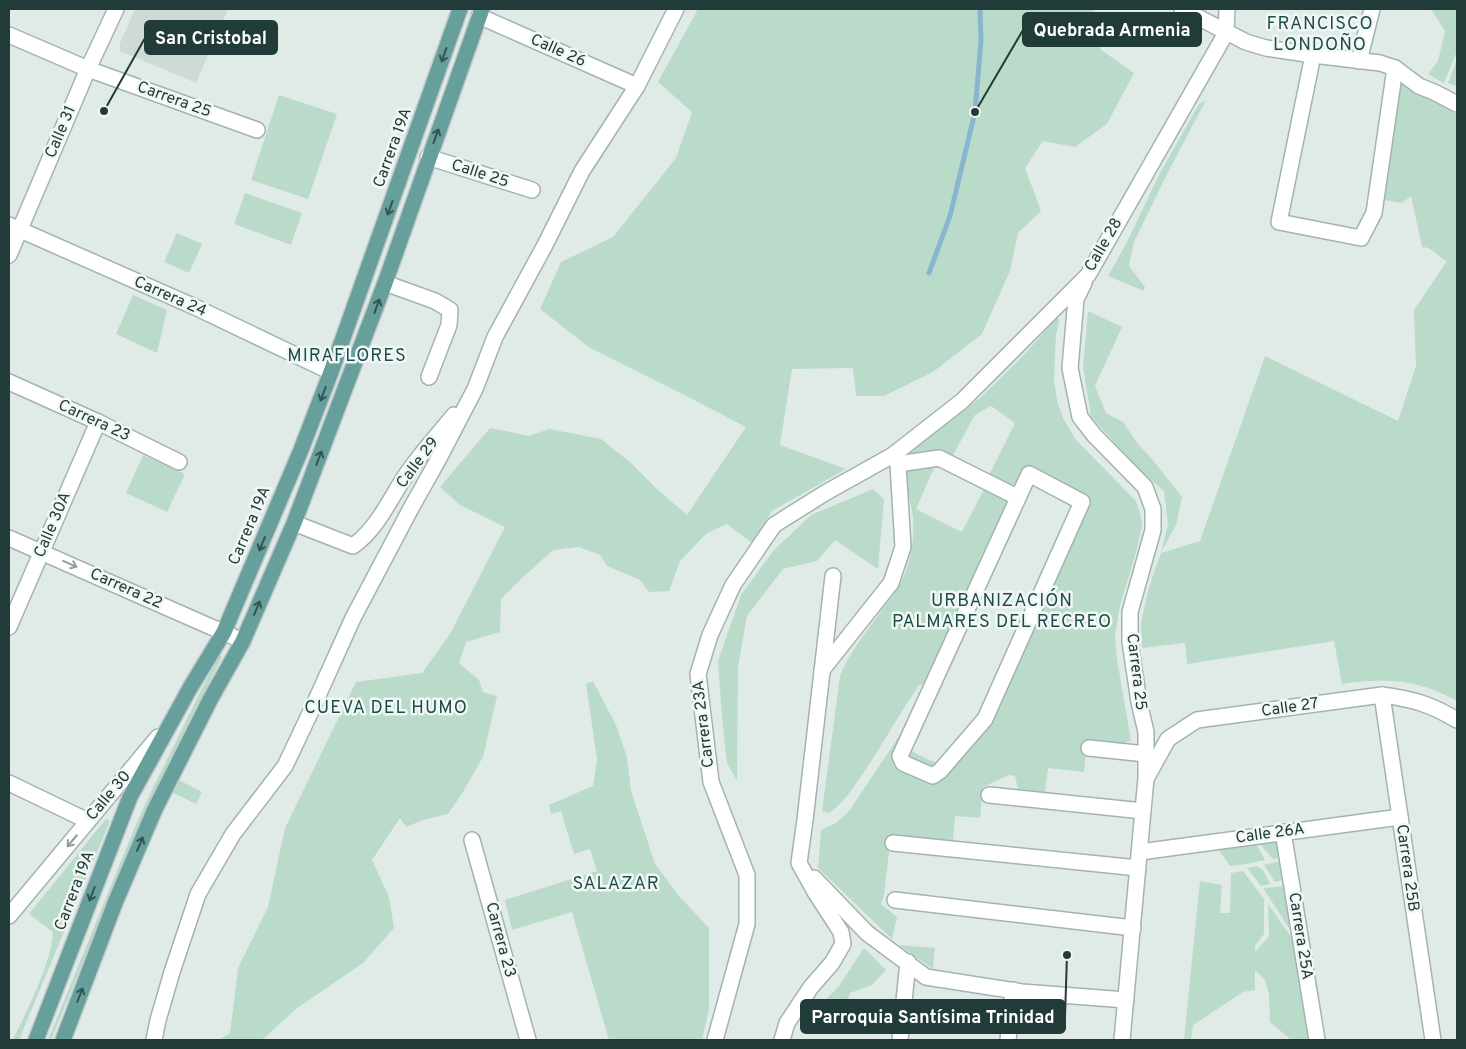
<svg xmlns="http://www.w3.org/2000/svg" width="1466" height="1049" font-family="Overpass,sans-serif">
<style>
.built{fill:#cfdad7}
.green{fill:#badbca}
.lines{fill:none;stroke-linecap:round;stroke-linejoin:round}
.stream{stroke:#89b6cf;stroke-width:5}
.minor-casing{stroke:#a3b3b0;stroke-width:18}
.major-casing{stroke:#c1c8c8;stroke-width:18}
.minor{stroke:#fff;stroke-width:15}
.major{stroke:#669f9c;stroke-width:15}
.oneway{stroke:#325452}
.oneway2{stroke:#909d9c}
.labels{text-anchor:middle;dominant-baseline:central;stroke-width:5;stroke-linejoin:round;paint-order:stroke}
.street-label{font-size:16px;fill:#213b39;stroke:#f1f7f5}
.neighbourhood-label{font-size:18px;letter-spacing:1px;fill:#1e4c4a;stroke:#f1f7f5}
.leader{fill:none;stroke:#213b39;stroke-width:2}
.callout-dot{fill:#213b39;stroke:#f1f7f5;stroke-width:2}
.callout{fill:#213b39;stroke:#213b39;stroke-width:2}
.callout-label{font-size:18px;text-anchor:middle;font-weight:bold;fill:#fff}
</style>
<rect width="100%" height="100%" fill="#e0ebe8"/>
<path class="built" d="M135,9H228L196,83L120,51V43Z"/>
<g class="green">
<path d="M698,9H1091L1112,26L1100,49L1134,73L1107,124L1075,147L1043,141L1025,168L1041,211L1018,233L1010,271L982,334L933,372L884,396H856L853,368L792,369L780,445L846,469L772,511L752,543L727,524L707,533L680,561L669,591L649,592L640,580L607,566L600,555L579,547L553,550L521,579L501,599L500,632L466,642L459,663L479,680L483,692L497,696L483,757L463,792L448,814L423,820L406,827L400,818L372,860L389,897L394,928L363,963L296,1009L262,1040H218L230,1033L238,968L268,907L285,828L356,682L422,673L450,634L505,527L460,505L440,487L490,428L529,436L549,429L601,439L631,463L658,490L687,515L746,427L692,399L590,348L540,309L561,262L613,237L676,158L692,112L658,82Z"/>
<path d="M1431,9H1457V51L1444,83L1428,74L1438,61L1445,31Z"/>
<path d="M1457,59V86L1448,83Z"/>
<path d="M1398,82H1401L1409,90L1416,94L1431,98L1457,115V701C1417,679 1387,678 1342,684L1334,641L1187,664L1185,643L1142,648L1141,622L1149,587L1161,553L1168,524L1164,491L1136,467L1091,416L1083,367L1088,311L1122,327L1095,386L1106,413L1123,422L1138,444L1152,459L1182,497L1176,525L1161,553L1200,541L1265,356L1398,421L1416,366L1414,310L1447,261C1437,257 1433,247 1422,247L1411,196L1402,203L1383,200L1387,165L1395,126L1394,103Z"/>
<path d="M279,95L337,114L308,199L251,180Z"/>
<path d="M1206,100L1165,178L1134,242L1129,266L1145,287L1144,291L1108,276L1126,244L1159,175L1199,104Z"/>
<path d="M245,193L302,213L291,245L234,224Z"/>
<path d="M177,233L202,244L189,273L164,262Z"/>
<path d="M133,295L167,310L157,353L116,334Z"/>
<path d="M1057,315L1059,322L1056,336L1054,379L1057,401L1063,418L1076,440L1136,501L1141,517L1142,525L1137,549L1120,606L1115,635L1117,659L1131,741L1119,744L1087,743L1084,772L1048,768L1045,792L1018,789L1015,776L1009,775L983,787L980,818L955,816L953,840L891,835L884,895L881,904L897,917L892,939L818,868L821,830L836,823L849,811L900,735L905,734L906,748L929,760L941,764L990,722L1087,498L1025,467L1017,485L1011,488L988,477L1015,423L991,406L975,415L951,459L911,456L906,455L905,450L979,399L1018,361L1042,335Z"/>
<path d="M143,455L185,474L167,512L126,493Z"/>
<path d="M932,464L934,468L916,509L962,532L984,489L1006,498L1008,506L929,682L919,685C899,714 882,746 862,775C852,789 844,803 829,813L822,811L840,676C849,653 865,634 879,614C892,596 902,586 908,564C913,547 915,529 912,511C910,498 903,482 907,469Z"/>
<path d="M873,489L884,499L878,569L835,540L817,561L783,569L747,616L738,667L737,781L727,763L722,717L718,661L741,595L773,551L811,515Z"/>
<path d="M219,654L222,657L149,802L51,1040H48L132,834L147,800Z"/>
<path d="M593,681L616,725L627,757L631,791L655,864L679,896L709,928V1009L702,1040H609L572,912L512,930L505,900L597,871L590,849L574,854L561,811L551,814L549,805L593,786L597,759L586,684Z"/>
<path d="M179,780L202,792L196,804L173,793Z"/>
<path d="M106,819L110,821L19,1040H13C27,1009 51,966 53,932L29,914Z"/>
<path d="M1274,840L1278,842L1280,858L1273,859L1260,844Z"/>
<path d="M1256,844L1265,860L1246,864L1230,866L1218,849Z"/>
<path d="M1281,861L1284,880L1275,882L1264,865Z"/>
<path d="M1256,866L1263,870L1270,884L1261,886L1247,868Z"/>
<path d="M1243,871L1264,899V934L1255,946V952L1269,936L1268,904L1296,944L1311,1040H1291L1270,1022L1269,995L1265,980L1255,970V990L1243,992L1193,1025L1191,1040H1184L1200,881L1222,885L1220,913H1230L1231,873Z"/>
<path d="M1286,886L1294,936L1263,888Z"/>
<path d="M899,945L935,948L933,969Z"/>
<path d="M864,948L886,970L872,985L850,993L840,1030L809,1017L839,986Z"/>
</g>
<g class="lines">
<path class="stream" d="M929,273L950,216L975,112L981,41L980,9"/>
<g class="minor-casing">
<g id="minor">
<path d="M1182,9L1246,42L1266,48L1313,55L1380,63L1395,68L1419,86L1434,92L1457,104"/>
<path d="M479,16L637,86"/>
<path d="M9,35L88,69L257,130"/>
<path d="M1313,55L1279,222L1361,238L1374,213L1395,68"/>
<path d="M1359,61L1372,9"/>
<path d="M428,157L532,190"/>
<path d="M9,225L195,307L331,372"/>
<path d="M9,255L88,69L116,9"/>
<path d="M385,283L435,301L450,310L449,325L429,377"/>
<path d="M1084,283L1076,299L1070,368L1080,417L1094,435L1145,487L1153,509V530L1130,612V642L1139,702L1146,732V778L1122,1040"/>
<path d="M9,382L98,422L179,462"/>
<path d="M898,464L939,458L1017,497"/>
<path d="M1029,474L1082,502L985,719L940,771L933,776L903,763L900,756Z"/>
<path d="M294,523L353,546C378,528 389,500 406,475C420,454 438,435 454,415"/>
<path d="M9,538L243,641"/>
<path d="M9,627L98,422"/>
<path d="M822,670L891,583L903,547L898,464L893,455"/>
<path d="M1382,695L1433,1040"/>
<path d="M1089,748L1146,754"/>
<path d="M1147,777L1168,739L1197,720L1382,695C1413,699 1430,704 1457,720"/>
<path d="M9,783L88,821"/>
<path d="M989,795L1143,811"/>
<path d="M1283,832L1317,1040"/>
<path d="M472,840L528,1040"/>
<path d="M893,843L1138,868"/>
<path d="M1140,852L1400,817"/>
<path d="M814,878L867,933L926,977L1022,992L1126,1000"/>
<path d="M895,900L1133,928"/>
<path d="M9,916L158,737"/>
<path d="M154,1040L158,1020L172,972L198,894L233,834L285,766L312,709L353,618L410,510L438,460L475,389L495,337L545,245L582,171L637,86L676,9"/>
<path d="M715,1040L747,924V875L711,782L698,674L710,635L733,585L774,525L825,493L893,455L962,401L1088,275L1226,33L1227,9"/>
<path d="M782,1040L787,1023L811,987L832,963L843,944L841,932L815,892L799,863L805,820L833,576"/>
<path d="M900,1040L908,962"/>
<path d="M1008,1040L1013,990"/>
</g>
</g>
<g class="major-casing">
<g id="major">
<path d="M36,1040L130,797L190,688L224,632L301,450L331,372L460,9"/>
<path d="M63,1040L115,903L155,809L211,698L243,641L294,523L385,283L482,9"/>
</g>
</g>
<use href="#minor" class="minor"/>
<use href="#major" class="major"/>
</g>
<defs><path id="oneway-shaft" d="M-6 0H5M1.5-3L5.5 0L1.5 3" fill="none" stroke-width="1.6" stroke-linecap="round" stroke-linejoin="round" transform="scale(1.25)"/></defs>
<g class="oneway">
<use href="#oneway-shaft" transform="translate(444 55) rotate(109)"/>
<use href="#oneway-shaft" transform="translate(436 136) rotate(-70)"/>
<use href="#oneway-shaft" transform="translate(390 208) rotate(110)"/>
<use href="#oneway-shaft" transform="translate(377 306) rotate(-70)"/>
<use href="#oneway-shaft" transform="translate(323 394) rotate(111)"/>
<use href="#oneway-shaft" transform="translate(319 458) rotate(-69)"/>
<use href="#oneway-shaft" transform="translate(262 544) rotate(113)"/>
<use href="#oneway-shaft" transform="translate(257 608) rotate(-67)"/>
<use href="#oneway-shaft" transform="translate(140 844) rotate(-67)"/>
<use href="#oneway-shaft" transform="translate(92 894) rotate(111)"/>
<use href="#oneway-shaft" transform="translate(80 995) rotate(-69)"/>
</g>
<g class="oneway2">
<use href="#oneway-shaft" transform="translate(70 564) rotate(24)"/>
<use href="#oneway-shaft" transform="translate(72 841) rotate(130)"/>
</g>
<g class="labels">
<g class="street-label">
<text transform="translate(558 51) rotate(24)">Calle 26</text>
<text transform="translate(174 100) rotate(20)">Carrera 25</text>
<text transform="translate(61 132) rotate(-67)">Calle 31</text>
<text transform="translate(393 148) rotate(-70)">Carrera 19A</text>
<text transform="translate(480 174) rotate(18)">Calle 25</text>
<text transform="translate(1104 245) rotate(-60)">Calle 28</text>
<text transform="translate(170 297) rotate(24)">Carrera 24</text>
<text transform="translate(94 421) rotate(25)">Carrera 23</text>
<text transform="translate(418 463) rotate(-53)">Calle 29</text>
<text transform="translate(53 525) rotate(-67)">Calle 30A</text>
<text transform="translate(250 526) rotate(-67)">Carrera 19A</text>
<text transform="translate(126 589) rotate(24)">Carrera 22</text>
<text transform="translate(1136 672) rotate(83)">Carrera 25</text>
<text transform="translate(1290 708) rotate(-8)">Calle 27</text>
<text transform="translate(704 724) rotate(-97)">Carrera 23A</text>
<text transform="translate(109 796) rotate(-50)">Calle 30</text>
<text transform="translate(1270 834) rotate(-8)">Calle 26A</text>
<text transform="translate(1407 868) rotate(82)">Carrera 25B</text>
<text transform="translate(75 891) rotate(-69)">Carrera 19A</text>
<text transform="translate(1300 936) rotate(81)">Carrera 25A</text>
<text transform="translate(500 940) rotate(75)">Carrera 23</text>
</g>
<g class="neighbourhood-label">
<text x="1320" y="24">FRANCISCO<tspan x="1320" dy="21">LONDOÑO</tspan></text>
<text x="347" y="356">MIRAFLORES</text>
<text x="1002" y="601">URBANIZACIÓN<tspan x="1002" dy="21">PALMARES DEL RECREO</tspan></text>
<text x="386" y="708">CUEVA DEL HUMO</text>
<text x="616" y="884">SALAZAR</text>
</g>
</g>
<path class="leader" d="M975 112L1023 30M104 111L145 38M1067 955L1065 1017"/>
<g class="callout-dot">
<circle cx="975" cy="112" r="5"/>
<circle cx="104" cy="111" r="5"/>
<circle cx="1067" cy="955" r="5"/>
</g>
<g class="callout">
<rect x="1023" y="13" width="178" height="33" rx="5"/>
<rect x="145" y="21" width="132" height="33" rx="5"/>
<rect x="801" y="1000" width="264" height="33" rx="5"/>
</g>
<g class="callout-label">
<text x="1112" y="36">Quebrada Armenia</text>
<text x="211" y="44">San Cristobal</text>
<text x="933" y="1023">Parroquia Santísima Trinidad</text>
</g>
<rect width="1466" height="1049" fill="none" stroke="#213b39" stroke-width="20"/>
</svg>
